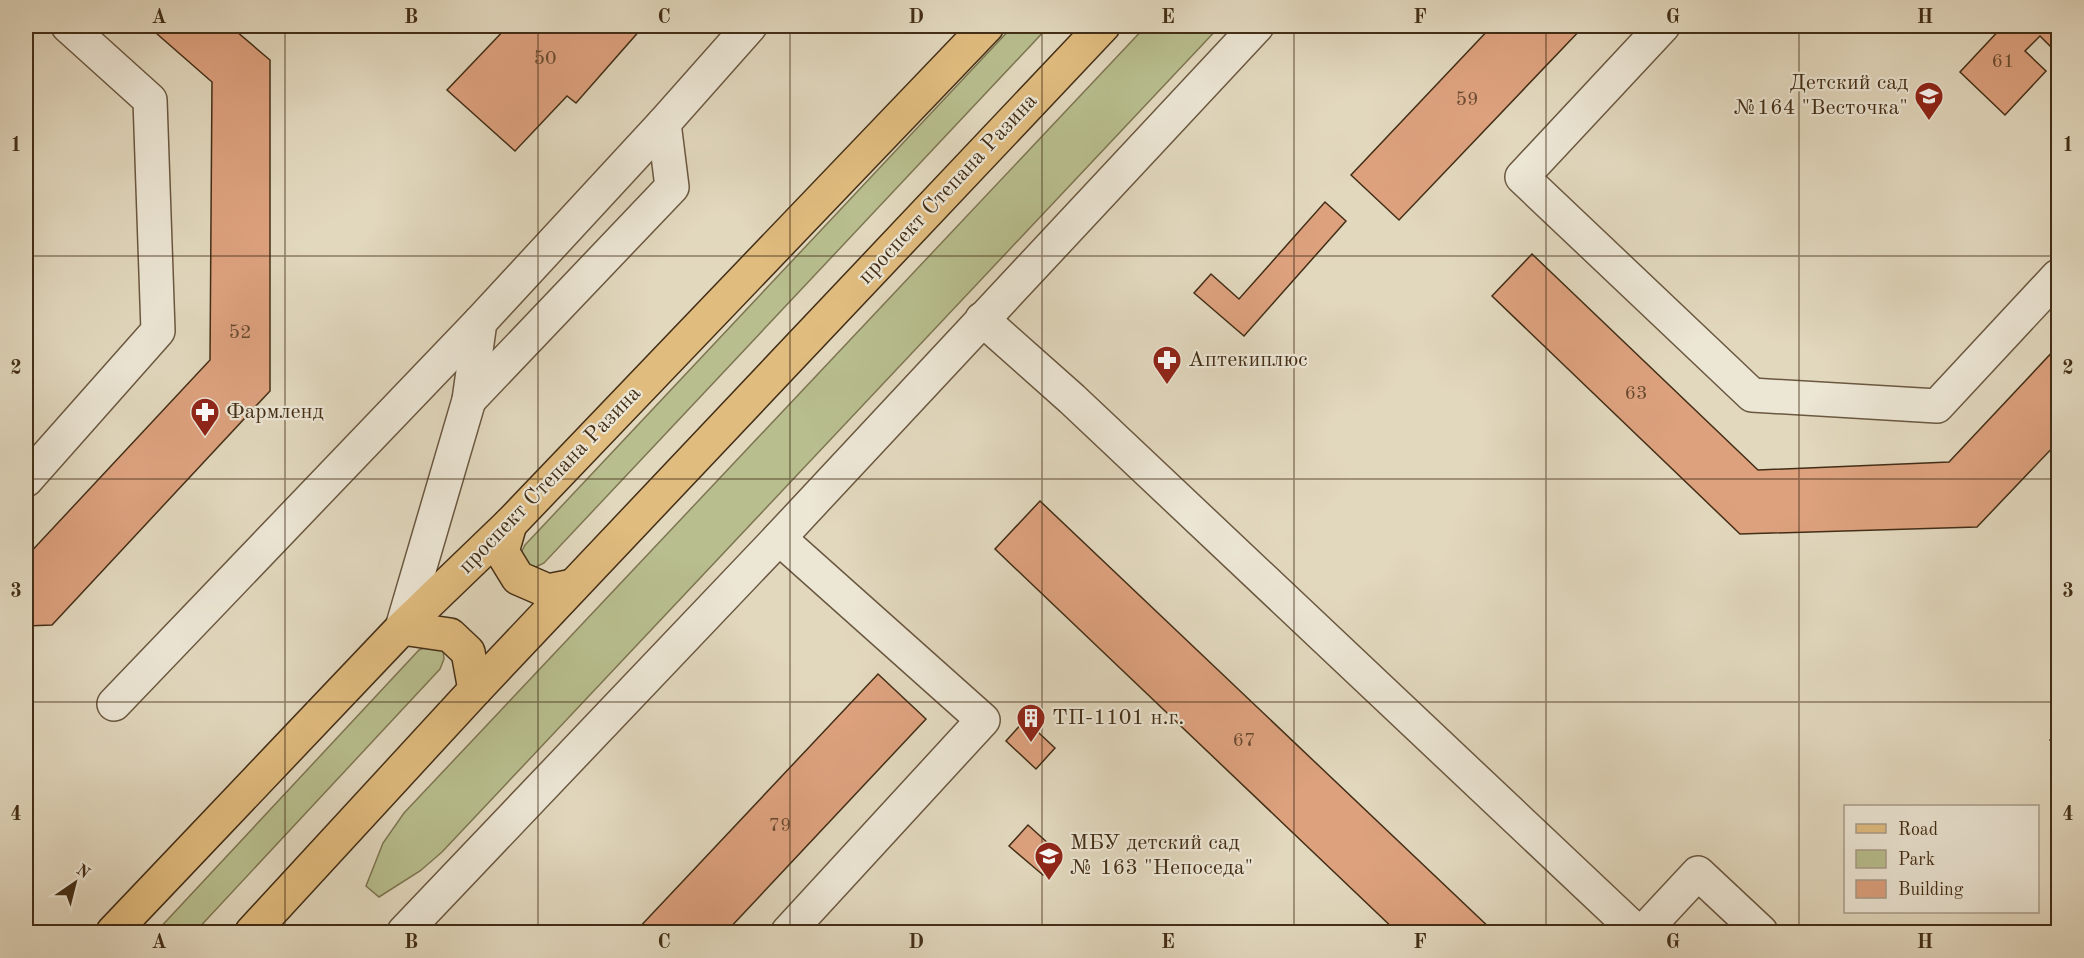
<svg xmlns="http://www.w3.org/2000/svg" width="2084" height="958" font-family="'Old Standard TT',serif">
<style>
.green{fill:#b8be8e;stroke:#7e7652;stroke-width:1.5}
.building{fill:#dda17e;stroke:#432e16;stroke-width:1.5}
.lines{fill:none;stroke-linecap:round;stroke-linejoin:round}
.minor-casing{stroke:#6b5840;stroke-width:36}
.major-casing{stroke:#432e16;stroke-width:36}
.minor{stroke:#ece6d5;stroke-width:33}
.major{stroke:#e1bc7f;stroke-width:33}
.grid{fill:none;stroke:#432e16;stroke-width:1.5;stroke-opacity:0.55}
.labels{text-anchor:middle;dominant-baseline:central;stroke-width:4.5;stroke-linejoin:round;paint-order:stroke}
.number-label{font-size:20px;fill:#6a4b30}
.poi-label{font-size:22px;fill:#432e16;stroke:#ece6d5;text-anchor:start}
.street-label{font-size:22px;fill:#432e16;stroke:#ece6d5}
.neatline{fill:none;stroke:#432e16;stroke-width:2}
.grid-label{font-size:20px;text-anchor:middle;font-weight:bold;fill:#432e16}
</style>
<rect width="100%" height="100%" fill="#e2d8be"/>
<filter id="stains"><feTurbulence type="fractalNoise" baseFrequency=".00333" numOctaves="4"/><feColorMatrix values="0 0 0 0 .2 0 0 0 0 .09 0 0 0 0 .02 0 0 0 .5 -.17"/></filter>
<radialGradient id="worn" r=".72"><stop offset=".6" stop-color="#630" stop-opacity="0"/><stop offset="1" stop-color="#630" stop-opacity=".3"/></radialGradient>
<g class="green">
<path d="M1013,26H1049L544,563L536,567L528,565L521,553L525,545Z"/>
<path d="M1146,26H1220L442,852L420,871L379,897L366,886L383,843L404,813Z"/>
<path d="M429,646L443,650L444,659L440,669L195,932H156L419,650Z"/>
</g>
<g class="building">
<path d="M148,26H230L270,60V391L52,625L26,626V557L210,360L212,82Z"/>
<path d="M508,26H637L641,29L576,103L567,96L515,151L447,90Z"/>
<path d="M1492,26H1584L1399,220L1351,175Z"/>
<path d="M2003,26H2058V54L2040,36L2025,51L2046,71L2005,115L1960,72Z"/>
<path d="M1325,202L1346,221L1244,336L1194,293L1211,274L1239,299Z"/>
<path d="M1532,254L1758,470L1949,462L2058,346V442L1977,527L1740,534L1492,296Z"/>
<path d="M1040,501L1494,932H1397L995,549Z"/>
<path d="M878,674L926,719L726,932H635Z"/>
<path d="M1025,720L1055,748L1036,769L1006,741Z"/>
<path d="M2058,731V748L2050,740Z"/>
<path d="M1028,825L1060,854L1043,875L1009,846Z"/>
</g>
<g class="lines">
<g class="minor-casing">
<g id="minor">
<path d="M1663,26L1522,177L1752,395L1937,406L2058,276"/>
<path d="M982,319L1072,399L1637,932"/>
<path d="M469,400L672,187L664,123"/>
<path d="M26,480L158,331L150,100L68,26"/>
<path d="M779,538L983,720L788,932"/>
<path d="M402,628L469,400L480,322L664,123L750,26"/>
<path d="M114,704L480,322"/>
<path d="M404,932L779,538L1257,26"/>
<path d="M1643,932L1698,873L1761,932"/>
</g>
</g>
<g class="major-casing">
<g id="major">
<path d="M510,524L502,552L518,578L548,591L573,586"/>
<path d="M402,628L450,635L468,652L475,690"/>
<path d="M113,932L402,628L510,524L987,26"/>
<path d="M252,932L475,690L1103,26"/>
</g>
</g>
<use href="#minor" class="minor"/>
<use href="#major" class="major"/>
</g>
<path class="grid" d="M285,26V932M538,26V932M790,26V932M1042,26V932M1294,26V932M1546,26V932M1799,26V932M26,256H2058M26,479H2058M26,702H2058"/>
<defs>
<g id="school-pin" transform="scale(1.5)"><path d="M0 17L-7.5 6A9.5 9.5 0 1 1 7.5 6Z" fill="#8f2418" stroke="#ece6d5"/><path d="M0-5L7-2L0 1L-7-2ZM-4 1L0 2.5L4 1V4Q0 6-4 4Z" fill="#fff"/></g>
<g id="pharmacy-pin" transform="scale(1.5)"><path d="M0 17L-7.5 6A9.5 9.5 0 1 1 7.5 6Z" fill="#8f2418" stroke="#ece6d5"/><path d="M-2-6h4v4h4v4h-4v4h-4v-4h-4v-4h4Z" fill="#fff"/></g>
<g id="building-pin" transform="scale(1.5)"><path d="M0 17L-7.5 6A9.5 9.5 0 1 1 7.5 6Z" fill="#8f2418" stroke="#ece6d5"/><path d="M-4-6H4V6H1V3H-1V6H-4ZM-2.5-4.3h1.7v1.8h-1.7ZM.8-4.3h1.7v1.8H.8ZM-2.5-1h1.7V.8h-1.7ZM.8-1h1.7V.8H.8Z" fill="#fff"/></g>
</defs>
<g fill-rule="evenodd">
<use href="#school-pin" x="1929" y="96"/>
<use href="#pharmacy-pin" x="1167" y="360"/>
<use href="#pharmacy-pin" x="205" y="412"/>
<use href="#building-pin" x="1031" y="718"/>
<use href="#school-pin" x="1049" y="856"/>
</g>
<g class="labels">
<g class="number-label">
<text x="545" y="59">50</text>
<text x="2003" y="62">61</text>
<text x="1467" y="100">59</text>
<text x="240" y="333">52</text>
<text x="1636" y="394">63</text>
<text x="1244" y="741">67</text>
<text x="780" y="826">79</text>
</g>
<g class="poi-label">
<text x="1908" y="83" text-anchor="end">Детский сад<tspan x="1908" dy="25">№164 "Весточка"</tspan></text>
<text x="1188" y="360">Аптекиплюс</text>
<text x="226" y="412">Фармленд</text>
<text x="1052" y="718">ТП-1101 н.г.</text>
<text x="1070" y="843">МБУ детский сад<tspan x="1070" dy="25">№ 163 "Непоседа"</tspan></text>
</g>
<g class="street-label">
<text transform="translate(948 189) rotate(-47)">проспект Степана Разина</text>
<text transform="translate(550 480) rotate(-46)">проспект Степана Разина</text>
</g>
</g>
<rect width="2084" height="958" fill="none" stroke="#e2d8be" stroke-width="66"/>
<rect x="1844" y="805" width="195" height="108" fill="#ece6d5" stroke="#a89c89" stroke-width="1.5"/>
<rect x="1856" y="824" width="30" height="9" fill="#e1bc7f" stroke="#a89c89" stroke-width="1.5"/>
<text x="1898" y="835" font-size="18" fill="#432e16">Road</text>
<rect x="1856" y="850" width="30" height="18" fill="#b8be8e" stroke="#a89c89" stroke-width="1.5"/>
<text x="1898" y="865" font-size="18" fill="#432e16">Park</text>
<rect x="1856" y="880" width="30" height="18" fill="#dda17e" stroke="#a89c89" stroke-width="1.5"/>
<text x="1898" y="895" font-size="18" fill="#432e16">Building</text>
<g transform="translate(75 883) rotate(35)" stroke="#ece6d5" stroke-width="4.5" paint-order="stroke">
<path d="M0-4.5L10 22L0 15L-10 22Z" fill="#432e16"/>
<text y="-9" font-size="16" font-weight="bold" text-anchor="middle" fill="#432e16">N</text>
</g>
<rect x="33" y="33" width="2018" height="892" class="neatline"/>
<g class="grid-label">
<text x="159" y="23">A</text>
<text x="411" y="23">B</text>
<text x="664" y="23">C</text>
<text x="916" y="23">D</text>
<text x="1168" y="23">E</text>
<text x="1420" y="23">F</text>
<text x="1673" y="23">G</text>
<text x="1925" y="23">H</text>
<text x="16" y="151">1</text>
<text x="2068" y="151">1</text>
<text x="16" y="374">2</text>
<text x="2068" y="374">2</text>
<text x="16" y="597">3</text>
<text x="2068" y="597">3</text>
<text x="16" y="820">4</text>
<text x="2068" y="820">4</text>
<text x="159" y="948">A</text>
<text x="411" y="948">B</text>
<text x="664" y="948">C</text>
<text x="916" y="948">D</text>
<text x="1168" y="948">E</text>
<text x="1420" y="948">F</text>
<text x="1673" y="948">G</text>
<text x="1925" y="948">H</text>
</g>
<rect width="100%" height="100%" filter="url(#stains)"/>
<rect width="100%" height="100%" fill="url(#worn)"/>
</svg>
